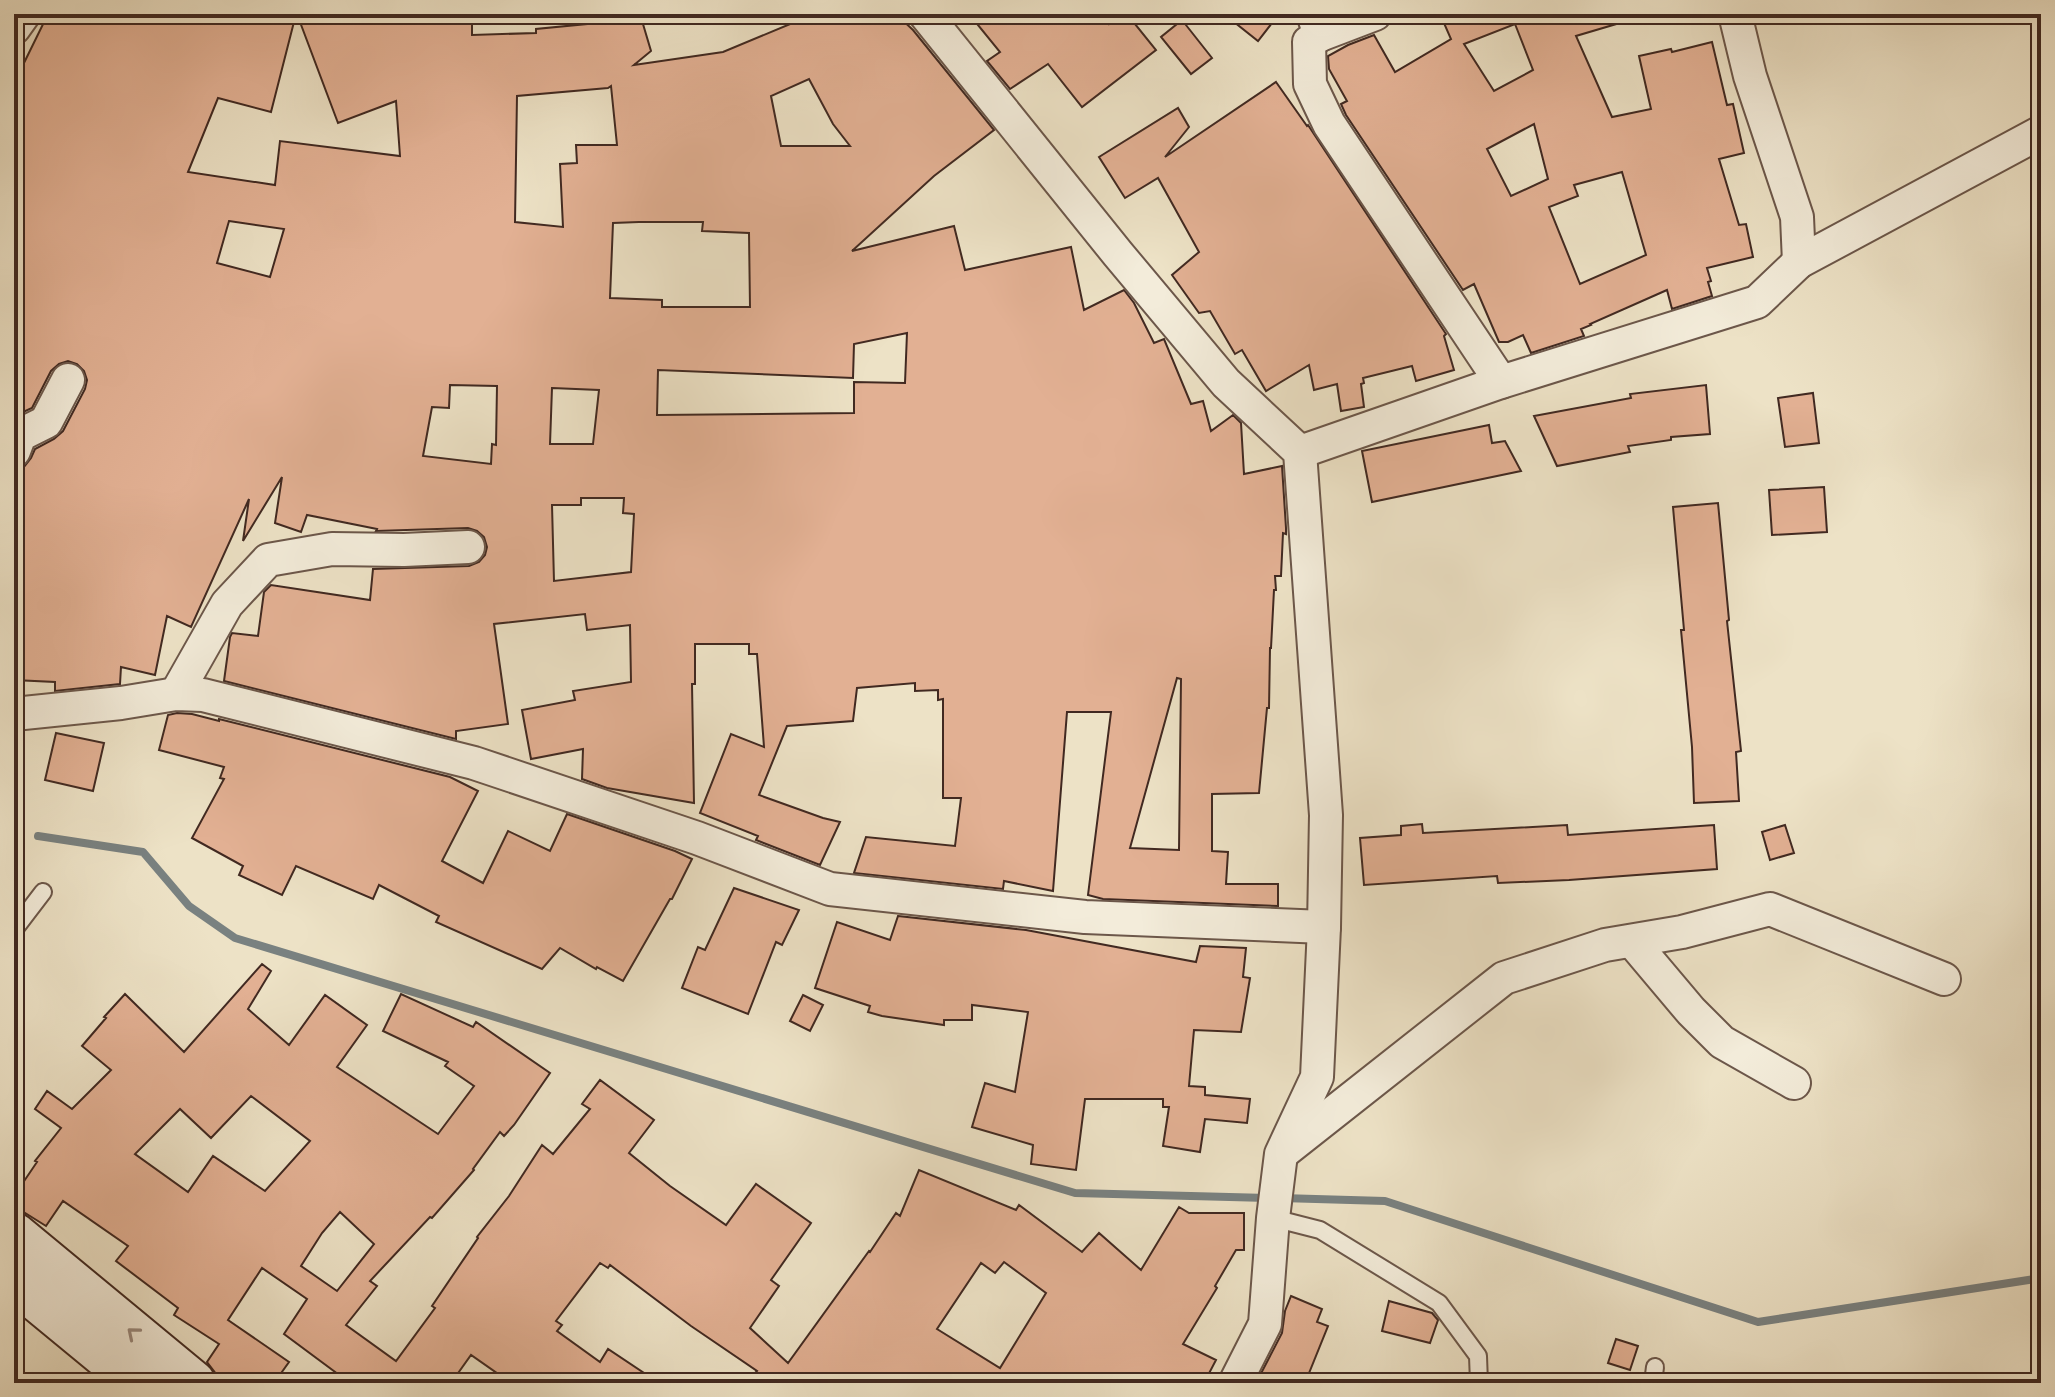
<svg xmlns="http://www.w3.org/2000/svg" width="2055" height="1397" font-family="'Libre Bodoni',serif">
<style>
.lines{fill:none;stroke-linecap:round;stroke-linejoin:round}
.stream{stroke:#798180;stroke-width:8}
.building{fill:#e2b093;stroke:#412921;stroke-width:2;fill-rule:evenodd}
.lane-casing{stroke:#6c574a;stroke-width:20}
.street-casing{stroke:#6c574a;stroke-width:36}
.secondary-casing{stroke:#412921;stroke-width:48}
.lane{stroke:#f3ecda;stroke-width:16}
.street{stroke:#f3ecda;stroke-width:32}
.secondary{stroke:#f3ecda;stroke-width:44}
.oneway{stroke:#9a8a7e}
</style>
<rect width="100%" height="100%" fill="#ede2c6"/>
<filter id="stains"><feTurbulence type="fractalNoise" baseFrequency=".0025" numOctaves="4"/><feColorMatrix values="0 0 0 0 .2 0 0 0 0 .09 0 0 0 0 .02 0 0 0 .5 -.17"/></filter>
<radialGradient id="worn" r=".72"><stop offset=".6" stop-color="#630" stop-opacity="0"/><stop offset="1" stop-color="#630" stop-opacity=".3"/></radialGradient>
<g class="lines">
<g class="stream">
<path d="M38,836L143,852L189,906L235,938L1075,1193L1268,1198"/>
<path d="M1281,1198L1385,1201L1758,1322L2041,1278"/>
</g>
</g>
<g class="building">
<path d="M48,14H296L271,112L218,98L188,172L275,185L280,141L400,156L396,101L338,123L297,14H472V35L536,33V29L597,23L595,14H640L651,51L634,65L723,52L795,22L789,14H896L913,30L994,130L934,176L852,251L954,226L965,270L1071,247L1084,310L1124,290L1134,303L1154,343L1164,339L1191,404L1203,401L1211,431L1233,415L1241,423L1244,474L1282,466L1286,528V534L1283,533L1281,576H1275L1276,590H1274L1271,648H1270L1269,708H1267L1259,793L1212,794V851L1228,852L1226,884H1278V906L1103,899L1088,895L1111,712H1067L1053,891L1004,881L1003,889L854,873L866,837L955,846L961,798H943V699L938,700V690L915,691V683L857,688L853,721L787,726L759,795L823,818L840,822L820,865L756,840L758,836L700,813L731,734L764,747L757,654H749V644H695V684H692L694,803L607,788L582,779L583,749L531,759L522,710L575,700L573,691L631,682L630,625L587,630L585,614L494,624L508,724L456,731V739L224,681L230,637L232,633L258,636L264,592L271,585L370,600L373,569L469,566L479,562L485,555L487,547L484,537L477,531L468,528L376,531L377,529L307,515L301,532L275,523L282,477L243,541L249,499L191,627L167,616L155,675L121,667L120,684L55,691V682L14,680V503L24,467L31,458L35,449L54,439L63,431L85,389L87,380L84,371L77,364L68,361L59,364L51,371L32,408L21,413L14,412V65L21,69ZM809,79L833,124L850,146H781L771,96ZM611,86L617,145H576L577,163L560,164L563,227L515,222L517,96L608,88ZM229,221L284,229L270,277L217,263ZM639,222H703L702,231L749,233L750,307H662V300L610,298L613,223ZM907,333L905,383L854,382V413L657,415L658,370L853,378L854,344ZM450,385L497,386L496,445L492,444L491,464L423,456L432,407L449,408ZM552,388L599,390L593,444H550ZM581,498H624L623,513L634,514L631,572L554,581L552,505H581ZM1177,678L1181,679L1179,850L1130,848Z"/>
<path d="M969,14H1102L1109,24L1123,14H1127L1156,50L1082,107L1048,64L1010,89L987,61L1000,52Z"/>
<path d="M1224,14H1279L1258,41Z"/>
<path d="M1440,14H1629L1630,20L1576,36L1612,117L1651,109L1639,56L1671,49L1672,52L1712,42L1727,105L1733,104L1744,153L1719,159L1739,225L1746,224L1753,257L1707,268L1711,281L1708,282L1712,296L1672,309L1667,290L1590,324L1591,325L1581,329L1584,336L1531,353L1523,335L1508,342H1499L1474,284L1463,290L1346,115L1341,104L1347,101L1329,69L1328,56L1348,45L1374,35L1395,72L1451,39ZM1515,24L1533,70L1494,91L1464,44ZM1534,124L1548,179L1511,196L1487,149ZM1622,172L1646,255L1580,284L1549,207L1578,196L1574,185Z"/>
<path d="M1182,20L1212,58L1191,74L1161,37Z"/>
<path d="M1276,82L1307,126L1308,125L1446,334L1444,336L1454,370L1416,381L1412,366L1363,378L1364,383L1361,384L1364,407L1341,411L1337,384L1314,390L1309,365L1266,391L1242,350L1235,354L1210,311L1199,313L1172,275L1199,252L1158,178L1125,198L1099,157L1178,108L1189,127L1165,157Z"/>
<path d="M1706,385L1710,434L1671,437V440L1628,446L1630,452L1557,466L1534,416L1631,398L1630,394Z"/>
<path d="M1813,393L1819,443L1785,447L1778,398Z"/>
<path d="M1489,425L1492,443L1505,441L1521,471L1372,502L1362,451Z"/>
<path d="M1824,487L1827,532L1772,535L1769,490Z"/>
<path d="M1718,503L1729,620L1727,621L1741,751L1736,752L1739,801L1694,803L1692,747L1681,630H1684L1673,507Z"/>
<path d="M177,713L192,714L219,721V719L450,777L478,791L442,861L483,883L508,831L550,851L567,814L675,851L692,859L672,899H670L623,981L597,967L596,969L560,948L542,969L436,922L439,916L379,885L373,899L296,866L282,895L239,875L243,866L192,838L224,779L220,778L224,767L159,750L168,715Z"/>
<path d="M56,733L104,743L93,791L45,780Z"/>
<path d="M1422,824L1423,833L1567,825L1568,835L1714,825L1717,869L1569,880L1498,883L1497,876L1364,885L1360,838L1401,835V826Z"/>
<path d="M1785,825L1794,853L1770,860L1762,832Z"/>
<path d="M734,888L799,910L782,945L776,942L748,1014L682,988L698,947L705,950Z"/>
<path d="M898,916L1026,930L1196,962L1200,946L1246,948L1243,977L1250,978L1241,1032L1194,1030L1189,1086L1205,1087V1095L1250,1099L1247,1123L1205,1119L1200,1152L1163,1146L1169,1107H1163V1099H1085L1076,1170L1031,1164L1033,1145L972,1127L985,1083L1015,1092L1028,1012L972,1005V1020H944V1025L882,1016L868,1012L870,1006L815,988L837,922L890,940Z"/>
<path d="M262,964L271,971L248,1009L289,1045L325,995L367,1025L337,1067L438,1134L474,1086L445,1066L448,1062L383,1031L401,994L473,1027L476,1022L550,1073L514,1125L504,1136L500,1132L473,1169L474,1170L432,1218L430,1217L370,1281L377,1286L346,1325L396,1361L435,1308L432,1306L478,1238L477,1237L509,1196L542,1145L553,1154L590,1109L582,1104L600,1080L654,1120L629,1153L670,1186L726,1225L756,1184L811,1223L771,1280L779,1286L750,1328L788,1363L869,1251L870,1252L896,1213L900,1216L919,1170L1016,1210L1019,1205L1082,1252L1099,1233L1141,1270L1179,1207L1189,1213H1244V1250H1236L1215,1286L1217,1288L1183,1344L1216,1360L1204,1383H746L757,1371L691,1326L610,1265L608,1268L600,1263L556,1321L562,1325L557,1331L600,1362L608,1349L659,1383H511L471,1355L451,1383H350L284,1334L307,1299L262,1268L228,1320L289,1362L274,1383H217L216,1374L207,1362L219,1344L174,1315L178,1308L116,1261L128,1246L63,1201L46,1226L14,1206V1196L37,1162L35,1161L61,1128L35,1109L47,1091L72,1109L111,1070L82,1046L106,1018L104,1017L125,994L184,1052ZM251,1096L310,1141L265,1191L213,1156L188,1192L135,1154L180,1109L211,1138ZM340,1212L374,1244L337,1291L301,1266L322,1233ZM1004,1262L1046,1293L1000,1368L937,1329L981,1263L995,1273Z"/>
<path d="M803,995L823,1005L810,1031L790,1021Z"/>
<path d="M1291,1296L1322,1309L1317,1322L1328,1326L1305,1383H1256L1282,1333L1285,1311Z"/>
<path d="M1389,1301L1432,1313L1438,1320L1430,1343L1382,1331Z"/>
<path d="M1616,1339L1638,1346L1630,1370L1608,1363Z"/>
</g>
<g class="lines">
<g class="lane-casing">
<g id="lane">
<path d="M14,930L43,892"/>
<path d="M1273,1218L1320,1230L1439,1303L1478,1356L1479,1383"/>
<path d="M1653,1383L1655,1367"/>
</g>
</g>
<g class="street-casing">
<g id="street">
<path d="M925,14L1118,254L1226,383L1300,452L1326,815L1324,927L1317,1077L1281,1154L1273,1218L1265,1324L1235,1383"/>
<path d="M1313,14L1320,35L1309,42L1310,84L1329,124L1501,382"/>
<path d="M1735,14L1750,76L1797,217L1799,262"/>
<path d="M14,28L24,14"/>
<path d="M1320,35L1375,14"/>
<path d="M14,451L20,435L46,422L68,380"/>
<path d="M1300,452L1501,382L1757,302L1799,262L2041,132"/>
<path d="M176,694L227,604L268,560L332,549L404,550L468,547"/>
<path d="M14,714L121,703L176,694L203,695L474,763L697,838L830,889L1085,917L1324,927"/>
<path d="M1632,941L1691,1011L1722,1042L1794,1083"/>
<path d="M1286,1150L1504,978L1605,945L1682,932L1770,909L1944,979"/>
</g>
</g>
<g class="secondary-casing">
<g id="secondary">
<path d="M14,1235L193,1383"/>
<path d="M14,1280L139,1383"/>
</g>
</g>
<use href="#lane" class="lane"/>
<use href="#street" class="street"/>
<use href="#secondary" class="secondary"/>
</g>
<defs><path id="oneway-chevron" d="M-2-3.5L2.5 0L-2 3.5" fill="none" stroke-width="1.6" stroke-linecap="round" stroke-linejoin="round" transform="scale(2)"/></defs>
<use class="oneway" href="#oneway-chevron" transform="translate(133 1333) rotate(-140)"/>
<rect width="2055" height="1397" fill="none" stroke="#ede2c6" stroke-width="48"/>
<rect x="16" y="16" width="2023" height="1365" fill="none" stroke="#412921" stroke-width="4"/>
<rect x="24" y="24" width="2007" height="1349" fill="none" stroke="#412921" stroke-width="2"/>
<rect width="100%" height="100%" filter="url(#stains)"/>
<rect width="100%" height="100%" fill="url(#worn)"/>
</svg>
